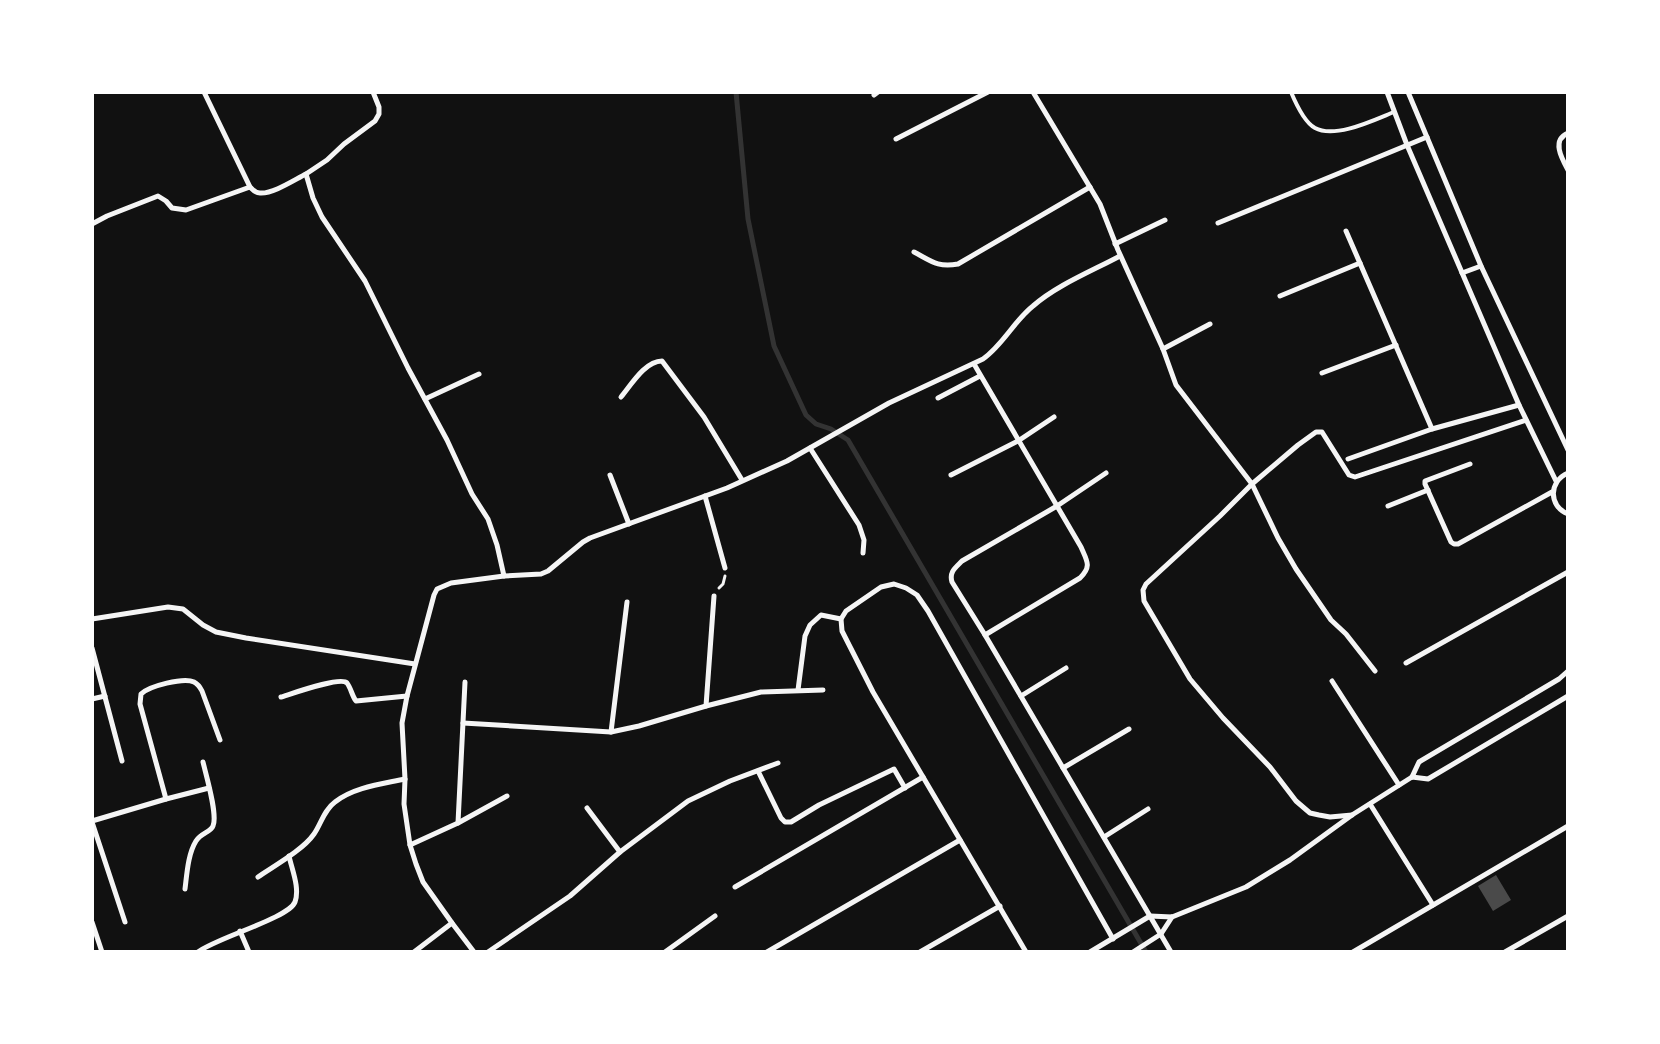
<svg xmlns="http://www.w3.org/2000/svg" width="1660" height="1044" font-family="Karla,sans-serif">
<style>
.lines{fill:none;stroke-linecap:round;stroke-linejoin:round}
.stream{stroke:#333;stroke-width:5}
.building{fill:#4a4a4a}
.path{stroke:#f5f5f5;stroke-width:3}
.service{stroke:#f5f5f5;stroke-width:4}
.minor{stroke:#f5f5f5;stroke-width:5}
</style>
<rect width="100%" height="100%" fill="#111"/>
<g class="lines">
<path class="stream" d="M736,92L748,219L774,346L806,415L816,424L831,429L848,440L1146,952"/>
</g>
<path class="building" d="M1496,875L1511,900L1493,911L1478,886Z"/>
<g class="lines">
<path class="path" d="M719,588L723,584L725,576"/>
<path class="service" d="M1291,92C1296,104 1304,122 1315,128C1335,139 1374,120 1394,112"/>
<g class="minor">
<path d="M204,92L250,187C253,190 255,193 260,193C273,194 294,180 306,174"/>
<path d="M373,92L379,107V114L375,121L344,144L327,160L306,174L313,198L322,217L365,281L408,368L447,440L472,494L488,519L497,545L504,576"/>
<path d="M1033,92L1100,204L1118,250L1163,349L1176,385L1252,484L1278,538L1296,569L1331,620L1346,634L1375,671"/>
<path d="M1387,92L1407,145L1519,405L1556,481"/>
<path d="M1408,92L1481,266L1568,450"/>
<path d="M874,95L878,92"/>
<path d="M1568,133C1551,140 1562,159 1568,170"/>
<path d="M896,139L988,92"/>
<path d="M1218,223L1427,137"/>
<path d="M92,224L107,216L158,196L166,201L172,208L186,210L250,187"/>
<path d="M1346,231L1432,429L1519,405"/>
<path d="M1115,244L1165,220"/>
<path d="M914,252C931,261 938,268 958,264L1090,187"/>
<path d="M1462,273L1481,266"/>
<path d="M1280,296L1360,263"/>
<path d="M1163,349L1210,324"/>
<path d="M974,364L1081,547C1087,561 1092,566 1080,578L985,635"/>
<path d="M1322,373L1396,345"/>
<path d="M621,397C631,385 645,361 662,361L704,417L742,480"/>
<path d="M938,398L980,376"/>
<path d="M425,399L479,374"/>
<path d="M810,448L859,525L864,540L863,553"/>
<path d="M1348,459L1432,429"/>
<path d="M1470,464L1425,481V484L1451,542L1454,544H1458L1552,492"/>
<path d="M1106,473L1057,506L962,561C955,568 949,572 952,582L985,635L1171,952"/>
<path d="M1568,473C1549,481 1548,506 1568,514"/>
<path d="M610,475L629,524"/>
<path d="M951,475L1018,441L1054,417"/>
<path d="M705,496L725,568"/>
<path d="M1388,506L1428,490"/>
<path d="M92,619L168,607L183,609L203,625L216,632L246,638L415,664"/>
<path d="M92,648L122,761"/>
<path d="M1406,663L1568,572"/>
<path d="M1332,681L1399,785"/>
<path d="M798,690L805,636L810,625L821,615L841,619"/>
<path d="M1021,696L1066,668"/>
<path d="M281,697C291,694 341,676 347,683C351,688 352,696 356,701L407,696"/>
<path d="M92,699L105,696"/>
<path d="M706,706L714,596"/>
<path d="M463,723L611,732L639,726L706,706L761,692L823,690"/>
<path d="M611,732L627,602"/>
<path d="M1063,768L1129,729"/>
<path d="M758,771L781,818L785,822H791L819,805L894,769L905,788"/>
<path d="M1412,777L1419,762L1559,679L1568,671"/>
<path d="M1412,777L1428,779L1568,696"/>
<path d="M166,799L209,788"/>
<path d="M1370,804L1433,905"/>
<path d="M587,808L620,852"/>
<path d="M1352,815L1330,817L1319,815L1310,813L1296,801L1270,767L1223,718L1190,679L1144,601L1143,590L1146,584L1220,516L1252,484L1298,445L1316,432H1322L1349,475L1355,477L1526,420"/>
<path d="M92,821L166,799L140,704L141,694C149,686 184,677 194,682C198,684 200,687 202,691L220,740"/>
<path d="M92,822L125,922"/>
<path d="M458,823L507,796"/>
<path d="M1104,837L1148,809"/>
<path d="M410,845L458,823L465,682"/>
<path d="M258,877C274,866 303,850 314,834C321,824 324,810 335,802C354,787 382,784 405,779"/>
<path d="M735,887L923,777"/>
<path d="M185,889C187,873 188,854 196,841C201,833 211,832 213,826C218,815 206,775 203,762"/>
<path d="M92,922L102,952"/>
<path d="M240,931L249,952"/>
<path d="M198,952C216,938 289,918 295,902C300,888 292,870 289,856"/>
<path d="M414,952L452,923"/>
<path d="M474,952L452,923L423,882L416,864L410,845L404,804L405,779L402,723L407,696L434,595L437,589L451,583L504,576L541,574L548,571L583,542L590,538L727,488L787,461L889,403L983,359C1003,345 1014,321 1033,306C1057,285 1092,271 1120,256"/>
<path d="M488,952L570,896L620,852L688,801L730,781L778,763"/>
<path d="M665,952L715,916"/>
<path d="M767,952L960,840"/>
<path d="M920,952L1000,906"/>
<path d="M1026,952L873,692L842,631L841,619L846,611L881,587L894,584L906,588L917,595L928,611L1113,939"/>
<path d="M1090,952L1150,916L1172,917L1246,887L1290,860L1352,815L1412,777"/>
<path d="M1133,952L1161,934L1172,917"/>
<path d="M1353,952L1568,826"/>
<path d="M1505,952L1568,916"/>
</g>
</g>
<rect width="1660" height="1044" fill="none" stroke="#ffffff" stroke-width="188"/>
</svg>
